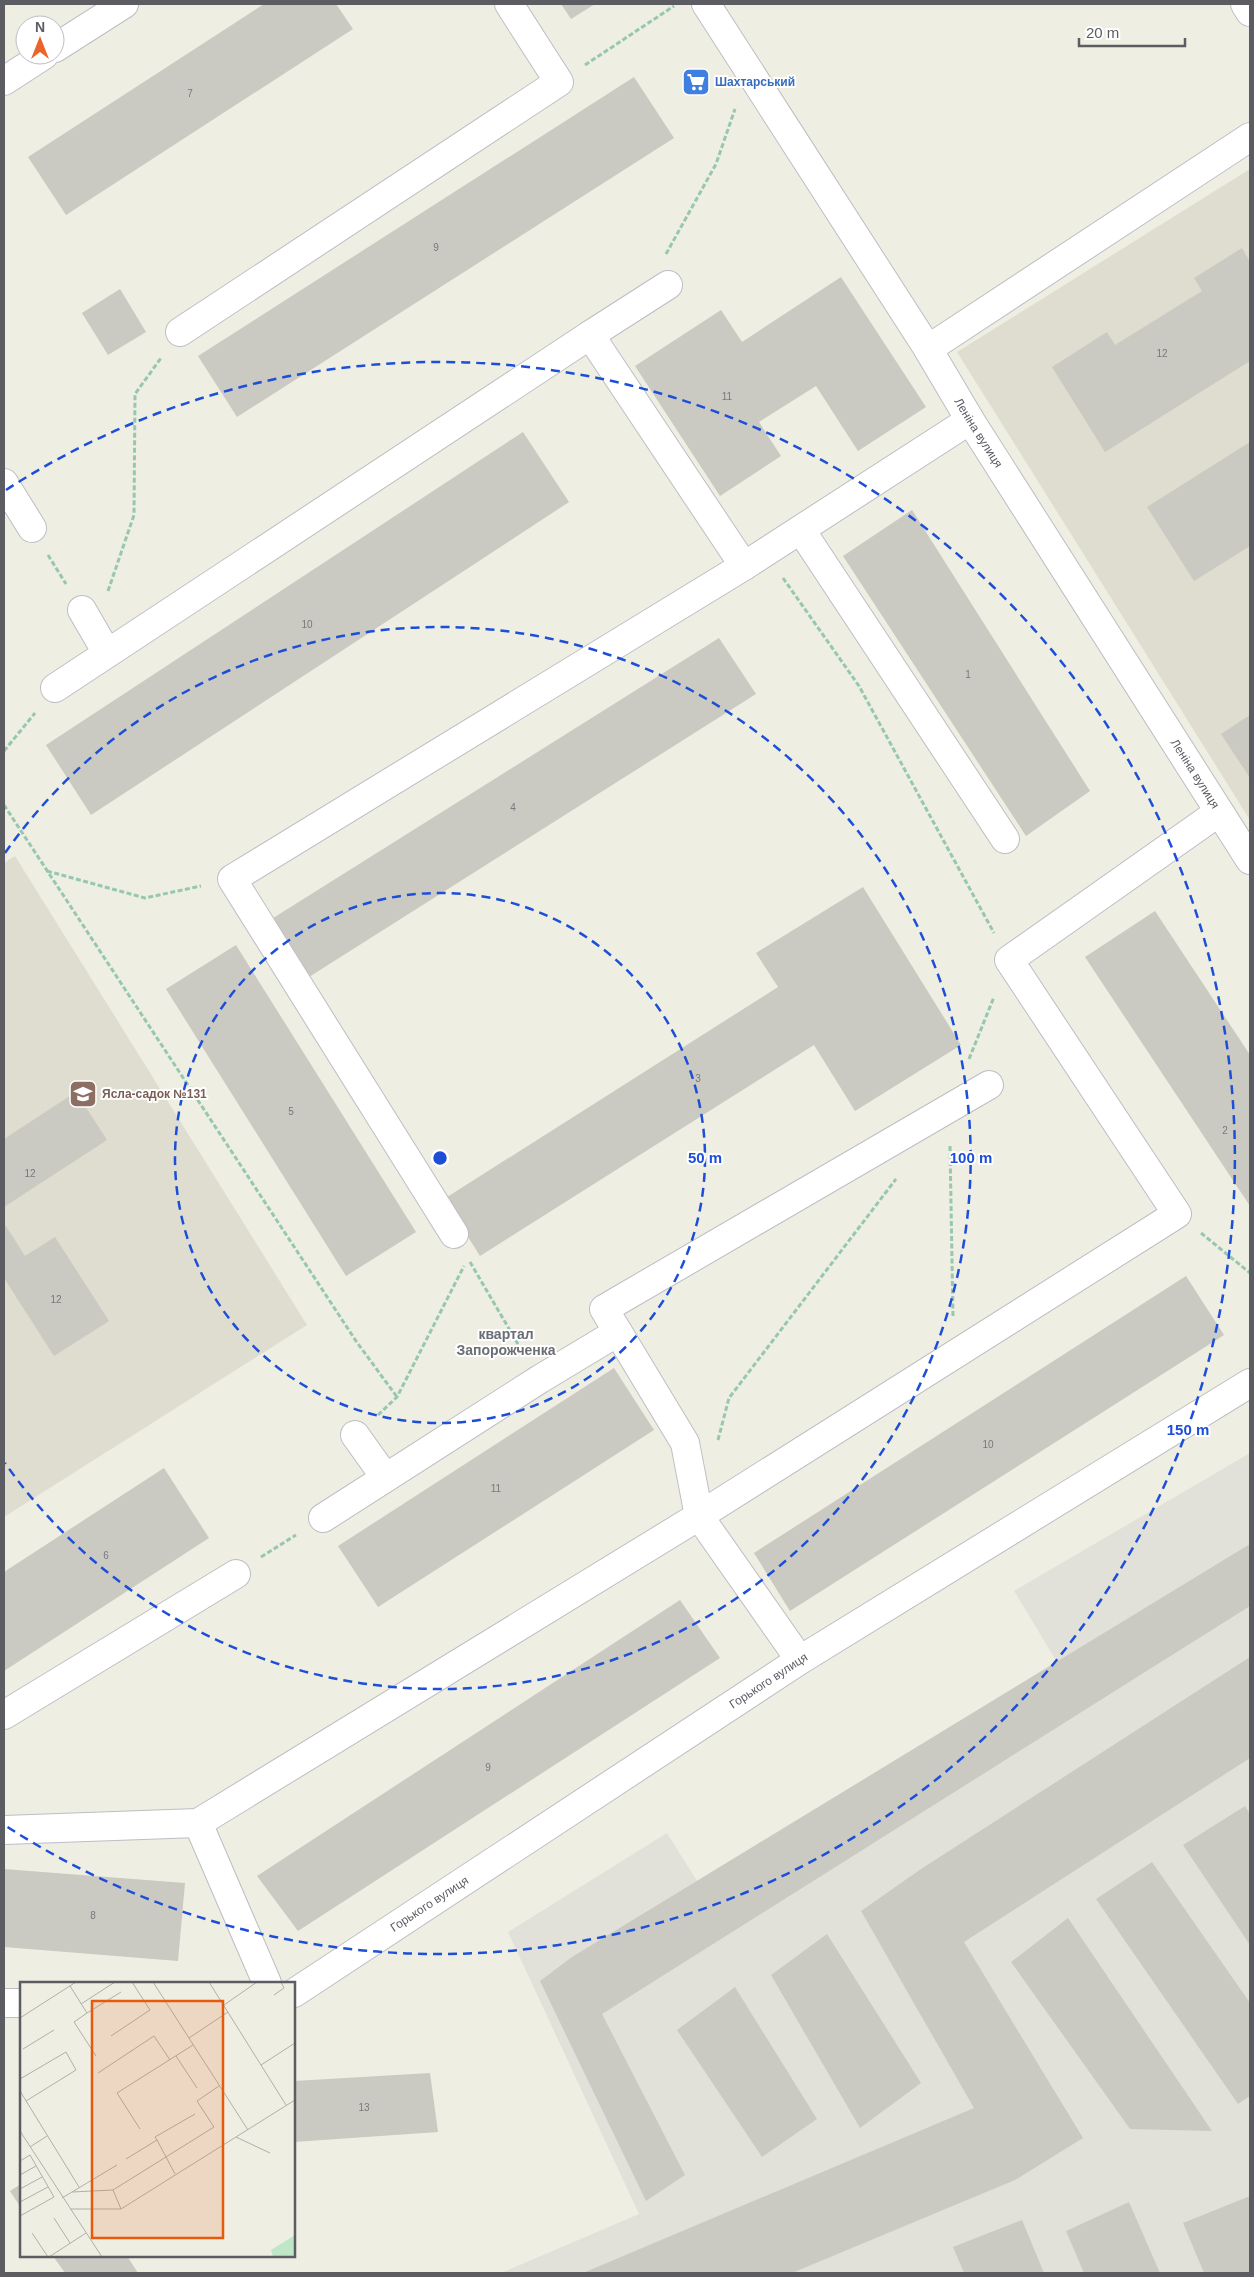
<svg xmlns="http://www.w3.org/2000/svg" width="1254" height="2277" font-family="Arial,sans-serif">
<style>
.industrial{fill:#e1e1da}
.education{fill:#deddd0}
.building{fill:#cbcac2}
.lines{fill:none;stroke-linecap:round;stroke-linejoin:round}
.minor-casing{stroke:#bdbec4;stroke-width:30}
.path{stroke:#97c7b0;stroke-width:3;stroke-dasharray:5 2.5;stroke-linecap:butt}
.minor{stroke:#fff;stroke-width:28}
.ring{fill:none;stroke:#1d4ed8;stroke-width:2.5;stroke-dasharray:9 6}
.labels{text-anchor:middle;dominant-baseline:central;stroke-width:4;stroke-linejoin:round;paint-order:stroke}
.number-label{font-size:10px;fill:#77787b}
.shop-label{font-size:12px;font-weight:bold;fill:#366cbe;stroke:#fff;text-anchor:start}
.street-label{font-size:12px;fill:#5b5d63;stroke:#fff}
.education-label{font-size:12px;font-weight:bold;fill:#785e54;stroke:#fff;text-anchor:start}
.neighbourhood-label{font-size:14px;font-weight:bold;fill:#6c6e76;stroke:#fff}
.inset-road{fill:none;stroke:#afb0ab;stroke-width:1}
.view{fill:#e8590c;fill-opacity:0.15;stroke:#e8590c;stroke-width:2.5}
.inset-edge{fill:none;stroke:#5b5d63;stroke-width:2.5}
.centre{fill:#1d4ed8;stroke:#fff;stroke-width:2.5}
.ring-label{font-size:15px;text-anchor:middle;font-weight:bold;fill:#1d4ed8;stroke:#fff;stroke-width:4;stroke-linejoin:round;paint-order:stroke}
</style>
<rect width="100%" height="100%" fill="#eeeee2"/>
<path class="industrial" d="M1250,1453V2273H501L639,2214L508,1932L667,1833L697,1881L1057,1662L1014,1591Z"/>
<g class="education">
<path d="M1250,169V820L957,352Z"/>
<path d="M15,856L307,1325L4,1517V863Z"/>
</g>
<g class="building">
<path d="M264,4H336L353,29L66,215L28,157Z"/>
<path d="M561,4H595L571,19Z"/>
<path d="M634,77L674,138L237,417L198,356Z"/>
<path d="M1242,248L1250,262V361L1105,452L1052,367L1107,332L1115,345L1202,291L1194,278Z"/>
<path d="M841,277L926,407L858,451L816,386L759,422L781,456L720,496L635,366L721,310L742,342Z"/>
<path d="M120,289L146,332L108,355L82,313Z"/>
<path d="M523,432L569,502L91,815L46,745Z"/>
<path d="M1250,442V546L1194,581L1147,507Z"/>
<path d="M912,510L1090,791L1026,836L843,556Z"/>
<path d="M719,638L756,694L309,977L270,920Z"/>
<path d="M1250,715V778L1221,734Z"/>
<path d="M863,887L961,1045L855,1111L814,1045L480,1256L444,1199L778,987L756,953Z"/>
<path d="M1155,911L1250,1055V1206L1085,957Z"/>
<path d="M236,945L416,1232L346,1276L166,989Z"/>
<path d="M76,1092L107,1140L4,1207V1139Z"/>
<path d="M4,1223L25,1256L55,1237L109,1321L54,1356L4,1278Z"/>
<path d="M1186,1276L1224,1335L790,1611L754,1553Z"/>
<path d="M614,1368L654,1430L378,1607L338,1546Z"/>
<path d="M164,1468L209,1538L4,1671V1572Z"/>
<path d="M1250,1544V1606L602,2014L685,2175L646,2201L540,1981L572,1957Z"/>
<path d="M680,1600L720,1658L298,1931L257,1876Z"/>
<path d="M1250,1657V1758L964,1942L1083,2138L1015,2180L792,2273H583L974,2108L861,1911L921,1869Z"/>
<path d="M1245,1806L1250,1814V1945L1183,1845Z"/>
<path d="M1152,1862L1250,2003V2096L1238,2104L1096,1899Z"/>
<path d="M4,1869L185,1883L178,1961L4,1947Z"/>
<path d="M1068,1918L1212,2131L1130,2129L1011,1962Z"/>
<path d="M827,1934L921,2083L860,2128L771,1975Z"/>
<path d="M735,1987L817,2119L762,2157L677,2030Z"/>
<path d="M430,2073L438,2132L294,2142V2081Z"/>
<path d="M21,2184V2208L10,2191Z"/>
<path d="M1250,2196V2273H1204L1183,2223Z"/>
<path d="M1129,2202L1160,2273H1084L1066,2231Z"/>
<path d="M1022,2220L1044,2273H964L953,2247Z"/>
<path d="M53,2256H127L138,2273H65Z"/>
</g>
<g class="lines">
<g class="minor-casing">
<g id="minor">
<path id="s1" d="M706,4L928,349L970,420L1250,860"/>
<path d="M1245,4L1250,12"/>
<path d="M55,48L124,4"/>
<path d="M4,81L44,55"/>
<path d="M180,332L559,82L509,4"/>
<path d="M590,335L668,285"/>
<path d="M928,349L1250,137"/>
<path d="M4,483L32,528"/>
<path d="M801,530L1005,839"/>
<path d="M82,610L107,653"/>
<path d="M55,688L590,335L744,566"/>
<path d="M454,1234L232,879L744,566L970,420"/>
<path d="M618,1332L604,1309L989,1085"/>
<path d="M355,1435L385,1477"/>
<path d="M323,1518L540,1379L618,1332L685,1443L699,1516L800,1660"/>
<path d="M4,1715L236,1574"/>
<path d="M198,1823L267,1983"/>
<path d="M4,1830L198,1823L699,1516L1177,1214L1009,960L1219,812"/>
<path id="s2" d="M294,1993L800,1660L1250,1383"/>
<path d="M4,2003H21"/>
</g>
</g>
<g class="path">
<path d="M585,65L674,6"/>
<path d="M666,254L716,164L735,109"/>
<path d="M48,555L66,584"/>
<path d="M783,578L859,686L994,933"/>
<path d="M108,591L134,515L135,394L161,358"/>
<path d="M4,751L35,713"/>
<path d="M4,805L356,1341L397,1397"/>
<path d="M47,871L145,898L201,886"/>
<path d="M969,1059L994,997"/>
<path d="M950,1146L953,1317"/>
<path d="M1201,1233L1250,1273"/>
<path d="M470,1262L522,1351"/>
<path d="M378,1415L397,1397L464,1266"/>
<path d="M718,1440L729,1398L896,1179"/>
<path d="M261,1557L296,1535"/>
</g>
<use href="#minor" class="minor"/>
</g>
<g class="ring">
<circle cx="440" cy="1158" r="265"/>
<path d="M5 853A531 531 0 1 1 5 1463"/>
<path d="M6 490A796 796 0 1 1 6 1826"/>
</g>
<defs>
<g id="supermarket-square" transform="scale(1.4375)"><rect x="-9" y="-9" width="18" height="18" rx="4" fill="#3f7fe0" stroke="#fff"/><path d="M-6-5.5h2.5l.6 2H6L4.5 2H-2.5L-4.4-4H-6ZM-1.5 3.2a1.3 1.3 0 1 0 .1 0ZM3 3.2a1.3 1.3 0 1 0 .1 0Z" fill="#fff"/></g>
<g id="school-square" transform="scale(1.4375)"><rect x="-9" y="-9" width="18" height="18" rx="4" fill="#8d6e63" stroke="#fff"/><path d="M0-5L7-2L0 1L-7-2ZM-4 1L0 2.5L4 1V4Q0 6-4 4Z" fill="#fff"/></g>
</defs>
<g fill-rule="evenodd">
<use href="#supermarket-square" x="696" y="82"/>
<use href="#school-square" x="83" y="1094"/>
</g>
<g class="labels">
<g class="number-label">
<text x="190" y="93">7</text>
<text x="436" y="247">9</text>
<text x="1162" y="353">12</text>
<text x="727" y="396">11</text>
<text x="307" y="624">10</text>
<text x="968" y="674">1</text>
<text x="513" y="807">4</text>
<text x="698" y="1078">3</text>
<text x="291" y="1111">5</text>
<text x="1225" y="1130">2</text>
<text x="30" y="1173">12</text>
<text x="56" y="1299">12</text>
<text x="988" y="1444">10</text>
<text x="496" y="1488">11</text>
<text x="106" y="1555">6</text>
<text x="488" y="1767">9</text>
<text x="93" y="1915">8</text>
<text x="364" y="2107">13</text>
</g>
<g class="shop-label">
<text x="715" y="82">Шахтарський</text>
</g>
<g class="street-label">
<text stroke="none"><textPath href="#s1" startOffset="508">Леніна вулиця</textPath></text>
<text stroke="none"><textPath href="#s1" startOffset="912">Леніна вулиця</textPath></text>
<text stroke="none"><textPath href="#s2" startOffset="568">Горького вулиця</textPath></text>
<text stroke="none"><textPath href="#s2" startOffset="162">Горького вулиця</textPath></text>
</g>
<g class="education-label">
<text x="102" y="1094">Ясла-садок №131</text>
</g>
<g class="neighbourhood-label">
<text x="506" y="1334">квартал<tspan x="506" dy="16">Запорожченка</tspan></text>
</g>
</g>
<g transform="translate(20 1982)">
<rect width="275" height="275" fill="#eeeee2"/>
<path d="M275,253V275H253L251,268Z" fill="#bee6c7"/>
<path class="inset-road" d="M133,0L228,148M189,0L266,123M50,4L67,31L54,40L76,74M254,13L264,6L261,0M61,22L95,0M204,23L237,0M67,31L101,10M0,36L56,0M91,54L130,28L112,0M169,56L208,30M3,67L34,48M156,74L177,106M241,83L275,61M78,91L134,54L150,78M0,97L46,70L56,88L6,119M0,109L59,205M120,147L97,111L173,63M0,149L82,275M216,155L250,171M137,158L135,155L175,132M10,165L27,154M106,177L137,158L155,192M0,179L10,173L34,215L0,234M0,193L16,184M0,207L22,195M93,208L101,227M52,210L93,208L194,145L177,119L199,104M42,216L97,183M0,220L28,205M50,227H101L275,118M34,236L50,261M12,251L28,275M29,275L66,251"/>
<path class="view" d="M72,19H203V256H72Z"/>
<rect width="275" height="275" class="inset-edge"/>
</g>
<circle cx="440" cy="1158" r="8" class="centre"/>
<g class="ring-label">
<text x="705" y="1163">50 m</text>
<text x="971" y="1163">100 m</text>
<text x="1188" y="1435">150 m</text>
</g>
<rect width="1254" height="2277" fill="none" stroke="#5b5d63" stroke-width="10"/>
<g transform="translate(40 40)"><circle r="24" fill="#ffffff" stroke="#bdbec1"/>
<path d="M0-4L9 19L0 12L-9 19Z" fill="#ec642b"/>
<text y="-8" font-size="14" font-weight="bold" text-anchor="middle" fill="#5b5d63">N</text>
</g>
<path d="M1079 38v8h106v-8" fill="none" stroke="#5b5d63" stroke-width="2.5"/>
<text x="1086" y="38" font-size="15" fill="#5b5d63" stroke="#ffffff" stroke-width="4" paint-order="stroke">20 m</text>
</svg>
